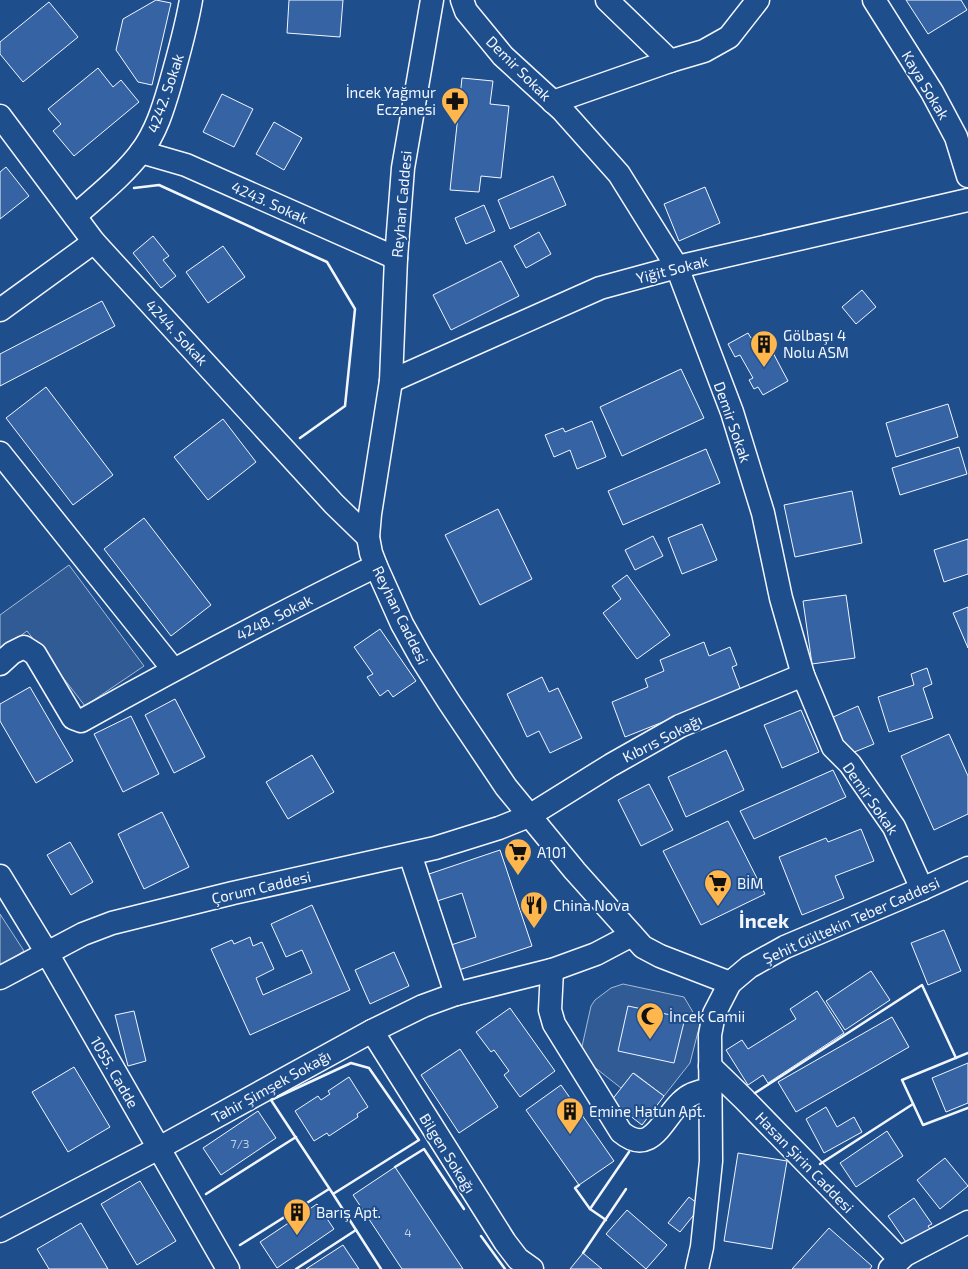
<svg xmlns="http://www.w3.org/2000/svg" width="968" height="1269" font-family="'Exo 2',sans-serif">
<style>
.green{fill:#305b95;stroke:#a8bbd7}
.building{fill:#3563a3;stroke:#f2f6ff}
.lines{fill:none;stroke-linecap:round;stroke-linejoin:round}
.minor-casing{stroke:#f2f6ff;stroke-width:25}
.minor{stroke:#1f4e8c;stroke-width:22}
.wall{stroke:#f2f6ff;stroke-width:2.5}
.labels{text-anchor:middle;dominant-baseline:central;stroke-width:4;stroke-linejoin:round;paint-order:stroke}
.number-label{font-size:12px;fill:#c3d1e8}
.street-label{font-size:15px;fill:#f2f6ff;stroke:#1f4e8c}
.poi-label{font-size:15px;fill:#f2f6ff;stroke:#1f4e8c;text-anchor:start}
.district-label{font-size:20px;font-weight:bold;fill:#f2f6ff;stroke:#1f4e8c}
</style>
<rect width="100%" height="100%" fill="#1f4e8c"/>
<g class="green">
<path d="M69,565L144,666L85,706L27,631L0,651V615Z"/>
<path d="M0,914L24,951L0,966Z"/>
<path d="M623,984L684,997L700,1024L690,1063L664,1096L634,1073L621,1088L584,1059L581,1051L591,1006L595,1000L611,988Z"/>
</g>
<g class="building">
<path d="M156,0L171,3L152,85L138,82L116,50L123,19Z"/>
<path d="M289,0H343L340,37L287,33Z"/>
<path d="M906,0H961L967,10L928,34Z"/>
<path d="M49,2L78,37L23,82L0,54V42Z"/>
<path d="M98,68L113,87L121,80L139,102L74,156L53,131L61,124L48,109Z"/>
<path d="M462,78L493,81L490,104L509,106L501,178L481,176L479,192L450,190Z"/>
<path d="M222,94L253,109L234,147L203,132Z"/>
<path d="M274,122L302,138L284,170L256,154Z"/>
<path d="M6,167L29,196L0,219V172Z"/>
<path d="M553,176L566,205L510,229L498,200Z"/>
<path d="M705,187L720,223L679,241L664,204Z"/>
<path d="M484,205L495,231L466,244L455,218Z"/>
<path d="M539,232L551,254L526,268L514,246Z"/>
<path d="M153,236L169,256L163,260L176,276L161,288L133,253Z"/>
<path d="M223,246L245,277L208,303L186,272Z"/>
<path d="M501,261L519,296L451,330L433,295Z"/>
<path d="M862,290L876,307L856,324L842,307Z"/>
<path d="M102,301L115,326L0,386V354Z"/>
<path d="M762,332L788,381L763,395L758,387L754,389L749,380L753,378L740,355L735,357L728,344L748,333L751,338Z"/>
<path d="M681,369L704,418L622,456L600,407Z"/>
<path d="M46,387L113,475L73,505L6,418Z"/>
<path d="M948,404L958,437L896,457L886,423Z"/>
<path d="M223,419L256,462L208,500L174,457Z"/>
<path d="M592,421L606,457L577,469L570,450L554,457L545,435L563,428L565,432Z"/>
<path d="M959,447L967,474L900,495L892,468Z"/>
<path d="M706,449L720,483L623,525L608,491Z"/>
<path d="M852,491L862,543L795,557L784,505Z"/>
<path d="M498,509L532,579L480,605L445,535Z"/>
<path d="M144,518L211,605L171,636L104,549Z"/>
<path d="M702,524L717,560L682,574L668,538Z"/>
<path d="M653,536L663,556L635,570L625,550Z"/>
<path d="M968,539V574L944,582L934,550Z"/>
<path d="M627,575L670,635L637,659L603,613L621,599L612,586Z"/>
<path d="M846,595L855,658L812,664L803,601Z"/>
<path d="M968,607V648L953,613Z"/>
<path d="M380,629L416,681L393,697L388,690L380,696L367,677L373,674L354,647Z"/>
<path d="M704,642L709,656L730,647L737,665L732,667L741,691L625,737L612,702L648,687L645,679L664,671L660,660Z"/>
<path d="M927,668L932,684L923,688L933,718L889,732L878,697L914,685L911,674Z"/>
<path d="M542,677L549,692L558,688L582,738L550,753L539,731L527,737L507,694Z"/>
<path d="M30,687L73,761L36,783L0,721V704Z"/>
<path d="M175,699L205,757L174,773L145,715Z"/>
<path d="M858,706L874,744L847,755L831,718Z"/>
<path d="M801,710L819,752L782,768L764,725Z"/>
<path d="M131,716L159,774L123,792L94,734Z"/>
<path d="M949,734L968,776V814L934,830L901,756Z"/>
<path d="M726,750L744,790L686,817L668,777Z"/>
<path d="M312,755L334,792L288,819L266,782Z"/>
<path d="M833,770L846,797L754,839L740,811Z"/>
<path d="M649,784L673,830L641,846L618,800Z"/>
<path d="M162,812L189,867L144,889L118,834Z"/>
<path d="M728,821L765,894L701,925L663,851Z"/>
<path d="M861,829L874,861L835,876L844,898L802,915L779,857L826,838L828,842Z"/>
<path d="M70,842L93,882L71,895L47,855Z"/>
<path d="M500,850L532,946L459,970L451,945L476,937L462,893L437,901L429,874Z"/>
<path d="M312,905L350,990L250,1035L211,949L232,940L234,944L250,937L253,946L262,942L274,969L256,978L263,995L312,973L302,950L286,957L271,924Z"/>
<path d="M944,930L961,971L928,985L911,943Z"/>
<path d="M394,952L409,986L370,1004L355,970Z"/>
<path d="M871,971L890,1000L845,1030L826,1001Z"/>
<path d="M817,991L844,1033L768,1083L763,1075L748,1085L726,1050L742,1040L748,1049L796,1019L790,1009Z"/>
<path d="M628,1006L685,1018L674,1063L618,1051Z"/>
<path d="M510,1008L555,1071L520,1097L504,1075L509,1071L494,1050L491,1052L476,1032Z"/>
<path d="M134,1011L146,1061L128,1066L115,1015Z"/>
<path d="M892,1017L909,1047L796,1112L778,1082Z"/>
<path d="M460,1049L498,1107L459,1133L421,1075Z"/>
<path d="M968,1063V1103L946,1112L932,1078Z"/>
<path d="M74,1067L110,1127L68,1152L32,1092Z"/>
<path d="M633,1073L664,1096L642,1125L611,1101Z"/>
<path d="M349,1077L368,1107L357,1114L358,1117L329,1136L327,1133L314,1141L295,1111L318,1096L321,1100L330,1094L328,1091Z"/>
<path d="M561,1085L614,1161L579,1185L526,1110Z"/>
<path d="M826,1107L837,1127L854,1117L862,1132L824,1153L806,1119Z"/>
<path d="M258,1111L276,1138L221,1175L203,1148Z"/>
<path d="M887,1131L903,1156L856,1187L840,1163Z"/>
<path d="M738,1153L787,1161L772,1249L724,1241Z"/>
<path d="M945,1158L968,1186L940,1209L917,1180Z"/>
<path d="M395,1167L463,1269H402L353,1195Z"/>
<path d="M140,1181L176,1241L137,1265L101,1204Z"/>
<path d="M689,1197L701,1206L680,1232L668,1223Z"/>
<path d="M914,1198L932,1224L928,1226L932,1232L910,1248L888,1216Z"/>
<path d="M317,1204L334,1229L277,1268L260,1242Z"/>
<path d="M627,1210L667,1245L646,1269L606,1234Z"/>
<path d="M81,1223L108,1269H49L37,1249Z"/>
<path d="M829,1228L872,1266L870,1269H792Z"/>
<path d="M343,1245L359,1269H306Z"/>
<path d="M583,1253L602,1269H570Z"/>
</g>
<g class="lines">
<g class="minor-casing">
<g id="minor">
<path d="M432,0L403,168L396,258L391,381L370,514L368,537L371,553L376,566L402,624L421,658L449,702L506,787L575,871L643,947L660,956L730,983"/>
<path d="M462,0L466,11L503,56L562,110L619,174L677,267L732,412L763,513L781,598L803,675L833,747L850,764L894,827L922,889"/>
<path d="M607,0L670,61"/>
<path d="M874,0L932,92L956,137L968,176"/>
<path d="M553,102L670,61L704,51L729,37L758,0"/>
<path d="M0,116L94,242L334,504L368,537"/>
<path d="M141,152L186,165L396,258"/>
<path d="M75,216C97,196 123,176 141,152C156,132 163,109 170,85C178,57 186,29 191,0"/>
<path d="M0,310L94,242"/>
<path d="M391,381L600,288L677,267L968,200"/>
<path d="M0,453L173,669"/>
<path d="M0,664L12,653L24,647L35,654L73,718L81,721C178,667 276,615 376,566"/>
<path d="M410,854L456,994"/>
<path d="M0,876L47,953L228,1269"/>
<path d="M552,970L550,1010L554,1024L621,1132C651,1157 662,1120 681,1102C689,1094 698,1091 709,1090"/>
<path d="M0,978L83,934L112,923L233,893L435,848L499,828L529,816L611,765L680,726L803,675"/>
<path d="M372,1031L505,1242L518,1259L532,1269"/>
<path d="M710,1066L744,1099L900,1259"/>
<path d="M0,1231L159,1148L372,1031L423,1006L456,994L552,970L596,954L632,935"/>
<path d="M697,1269L702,1247L711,1161L710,1035L714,1014L730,983L749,967L785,947L922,889L968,868"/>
<path d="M890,1269L905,1255L968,1222"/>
</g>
</g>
<use href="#minor" class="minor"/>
<g class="wall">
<path d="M134,188L159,185L327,262L355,309L345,406L300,438"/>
<path d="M968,1053L902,1080L923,1125L968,1108"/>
<path d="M755,1093L922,985L956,1058"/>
<path d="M820,1164L913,1104"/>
<path d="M395,1167L424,1149L464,1209"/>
<path d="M579,1185L575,1188L590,1209L629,1152"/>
<path d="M206,1194L296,1137"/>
<path d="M333,1194L271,1100L351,1063L369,1068L419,1140L333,1194L381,1269"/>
<path d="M590,1209L606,1220"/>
<path d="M481,1236L505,1269"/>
<path d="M240,1245L329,1189"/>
<path d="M583,1253L626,1189"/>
<path d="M296,1269L356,1230"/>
</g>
</g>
<defs>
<g id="pharmacy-pin" transform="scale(1.4375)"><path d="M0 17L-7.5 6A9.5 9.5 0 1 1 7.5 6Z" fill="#ffb74d" stroke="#1f4e8c"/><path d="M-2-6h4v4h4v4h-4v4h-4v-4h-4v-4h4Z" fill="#111"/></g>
<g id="building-pin" transform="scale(1.4375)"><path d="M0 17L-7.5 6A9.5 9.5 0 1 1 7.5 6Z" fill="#ffb74d" stroke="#1f4e8c"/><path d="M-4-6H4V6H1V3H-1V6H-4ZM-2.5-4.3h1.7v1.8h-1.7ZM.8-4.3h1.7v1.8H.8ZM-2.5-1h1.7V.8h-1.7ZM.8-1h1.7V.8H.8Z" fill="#111"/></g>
<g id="supermarket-pin" transform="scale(1.4375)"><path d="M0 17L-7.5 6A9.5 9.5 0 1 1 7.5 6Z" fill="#ffb74d" stroke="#1f4e8c"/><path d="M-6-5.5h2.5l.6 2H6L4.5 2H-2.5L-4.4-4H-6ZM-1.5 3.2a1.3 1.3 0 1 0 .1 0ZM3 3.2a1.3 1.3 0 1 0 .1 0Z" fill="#111"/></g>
<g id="restaurant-pin" transform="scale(1.4375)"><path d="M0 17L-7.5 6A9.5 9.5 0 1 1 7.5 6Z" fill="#ffb74d" stroke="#1f4e8c"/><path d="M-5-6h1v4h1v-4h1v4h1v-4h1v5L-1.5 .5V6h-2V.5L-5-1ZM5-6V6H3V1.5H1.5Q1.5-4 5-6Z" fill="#111"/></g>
<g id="mosque-pin" transform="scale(1.4375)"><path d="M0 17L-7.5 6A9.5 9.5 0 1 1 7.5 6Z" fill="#ffb74d" stroke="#1f4e8c"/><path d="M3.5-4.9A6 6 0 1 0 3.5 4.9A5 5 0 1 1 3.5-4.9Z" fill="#111"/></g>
</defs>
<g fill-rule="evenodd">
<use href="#pharmacy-pin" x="455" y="101"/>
<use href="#building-pin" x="764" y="344"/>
<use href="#supermarket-pin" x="518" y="852"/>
<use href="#supermarket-pin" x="718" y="883"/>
<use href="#restaurant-pin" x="534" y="905"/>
<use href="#mosque-pin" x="650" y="1016"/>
<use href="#building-pin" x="570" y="1111"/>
<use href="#building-pin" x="297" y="1212"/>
</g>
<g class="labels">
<g class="number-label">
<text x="240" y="1143">7/3</text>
<text x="408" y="1232">4</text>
</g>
<g class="street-label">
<text transform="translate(519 68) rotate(45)">Demir Sokak</text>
<text transform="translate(926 85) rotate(59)">Kaya Sokak</text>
<text transform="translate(165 93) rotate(-71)">4242. Sokak</text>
<text transform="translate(270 202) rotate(24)">4243. Sokak</text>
<text transform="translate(401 204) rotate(-85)">Reyhan Caddesi</text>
<text transform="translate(672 269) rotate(-14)">Yiğit Sokak</text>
<text transform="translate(177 332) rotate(47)">4244. Sokak</text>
<text transform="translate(733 422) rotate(71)">Demir Sokak</text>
<text transform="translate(401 615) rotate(64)">Reyhan Caddesi</text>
<text transform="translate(274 617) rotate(-27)">4248. Sokak</text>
<text transform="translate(662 738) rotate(-27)">Kıbrıs Sokağı</text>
<text transform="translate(871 798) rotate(55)">Demir Sokak</text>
<text transform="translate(261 887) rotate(-13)">Çorum Caddesi</text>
<text transform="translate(851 920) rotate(-24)">Şehit Gültekin Teber Caddesi</text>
<text transform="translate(115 1072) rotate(60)">1055. Cadde</text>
<text transform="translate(271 1086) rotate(-29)">Tahir Şimşek Sokağı</text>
<text transform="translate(448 1153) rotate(58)">Bilgen Sokağı</text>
<text transform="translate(805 1162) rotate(46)">Hasan Şirin Caddesi</text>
</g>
<g class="poi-label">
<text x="436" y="92" text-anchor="end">İncek Yağmur<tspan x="436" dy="17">Eczanesi</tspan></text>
<text x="783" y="335">Gölbaşı 4<tspan x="783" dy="17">Nolu ASM</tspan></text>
<text x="537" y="852">A101</text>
<text x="737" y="883">BİM</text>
<text x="553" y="905">China Nova</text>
<text x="669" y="1016">İncek Camii</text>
<text x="589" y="1111">Emine Hatun Apt.</text>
<text x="316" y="1212">Barış Apt.</text>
</g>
<g class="district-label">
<text x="764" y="920">İncek</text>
</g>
</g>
</svg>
